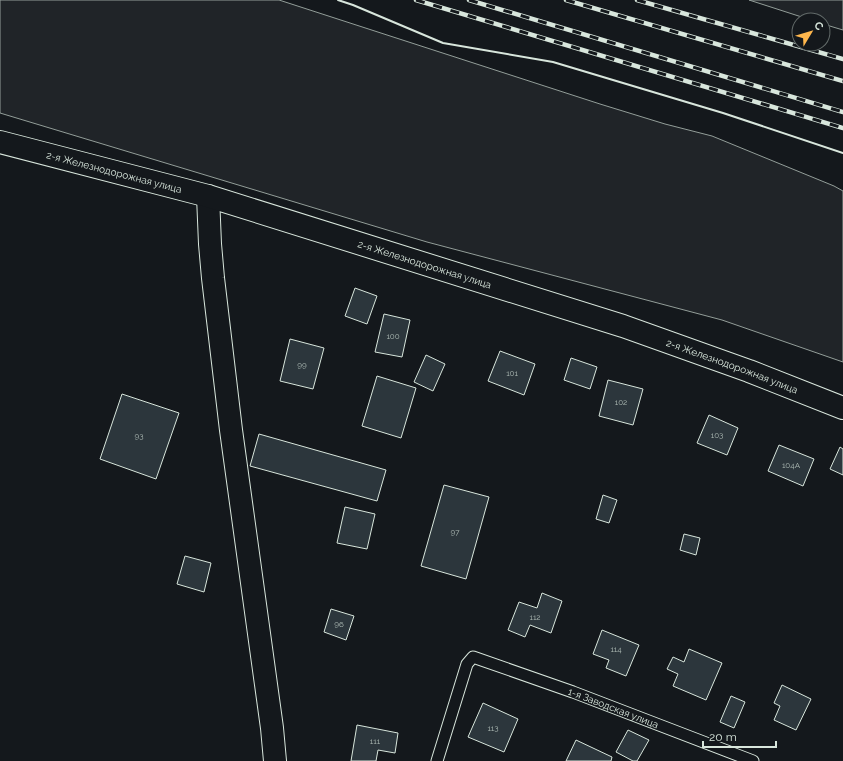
<svg xmlns="http://www.w3.org/2000/svg" width="843" height="761" font-family="Raleway,sans-serif">
<style>
.green{fill:#202428;stroke:#939e99}
.building{fill:#2c363c;stroke:#d8e6dc}
.lines{fill:none;stroke-linecap:round;stroke-linejoin:round}
.lane-casing{stroke:#d8e6dc;stroke-width:13}
.street-casing{stroke:#d8e6dc;stroke-width:24}
.secondary-casing{stroke:#d8e6dc;stroke-width:24}
.lane{stroke:#14181c;stroke-width:11}
.street{stroke:#14181c;stroke-width:22}
.secondary{stroke:#14181c;stroke-width:22}
.rail-casing{stroke:#d8e6dc;stroke-width:4.5}
.rail{stroke:#14181c;stroke-width:3;stroke-dasharray:9;stroke-linecap:butt}
.wall{stroke:#d8e6dc;stroke-width:2}
.labels{text-anchor:middle;dominant-baseline:central;stroke-width:3;stroke-linejoin:round;paint-order:stroke}
.number-label{font-size:8px;fill:#adbab4}
.street-label{font-size:10px;fill:#d8e6dc;stroke:#14181c}
</style>
<rect width="100%" height="100%" fill="#14181c"/>
<g class="green">
<path d="M0,0H279L600,104L665,124L712,136L834,186L843,191V362L722,320L427,242L0,113Z"/>
<path d="M749,0H843V30L823,24V20H811Z"/>
</g>
<g class="building">
<path d="M355,288L377,296L367,324L345,316Z"/>
<path d="M384,314L410,320L402,357L375,352Z"/>
<path d="M290,339L324,348L313,389L280,381Z"/>
<path d="M500,351L535,364L524,395L488,381Z"/>
<path d="M426,355L445,364L433,391L414,382Z"/>
<path d="M571,358L597,367L590,389L564,380Z"/>
<path d="M377,376L416,388L401,438L362,426Z"/>
<path d="M608,380L643,389L633,425L599,416Z"/>
<path d="M122,394L179,413L156,479L100,459Z"/>
<path d="M709,415L738,428L727,455L697,443Z"/>
<path d="M259,434L386,470L377,501L250,466Z"/>
<path d="M779,445L814,459L803,486L768,471Z"/>
<path d="M840,447L843,449V475L830,469Z"/>
<path d="M444,485L489,497L466,579L421,566Z"/>
<path d="M603,495L617,500L609,523L596,519Z"/>
<path d="M345,507L375,514L367,549L337,543Z"/>
<path d="M684,534L700,538L696,555L680,550Z"/>
<path d="M185,556L211,563L204,592L177,584Z"/>
<path d="M542,593L562,601L551,633L530,625L525,637L508,630L519,602L537,608Z"/>
<path d="M331,609L354,616L346,640L324,632Z"/>
<path d="M602,630L639,645L626,676L606,668L609,660L593,654Z"/>
<path d="M689,649L722,663L706,700L673,686L678,674L667,669L673,657L684,662Z"/>
<path d="M782,685L811,699L796,730L774,720L780,706L774,703Z"/>
<path d="M731,696L745,702L734,728L720,722Z"/>
<path d="M483,703L518,719L504,752L468,737Z"/>
<path d="M357,725L398,733L395,753L378,750L376,761H351Z"/>
<path d="M628,730L649,740L637,761H633L616,752Z"/>
<path d="M576,740L612,757L611,761H566Z"/>
</g>
<g class="lines">
<g class="lane-casing">
<g id="lane">
<path id="s1" d="M437,761L467,664L473,657L573,692L753,761"/>
</g>
</g>
<g class="street-casing">
<path id="street" d="M208,196L210,244L213,278L231,430L272,728L275,761"/>
</g>
<g class="secondary-casing">
<g id="secondary">
<path id="s2" d="M0,142L208,196L623,326L749,371L843,408"/>
</g>
</g>
<use href="#lane" class="lane"/>
<use href="#street" class="street"/>
<use href="#secondary" class="secondary"/>
<g class="rail-casing">
<g id="rail">
<path d="M416,0L843,128"/>
<path d="M469,0L843,112"/>
<path d="M566,0L843,81"/>
<path d="M637,0L843,59"/>
</g>
</g>
<use href="#rail" class="rail"/>
<path class="wall" d="M338,0L353,5L443,43L553,62L723,113L843,153"/>
</g>
<g class="labels">
<g class="number-label">
<text x="393" y="336">100</text>
<text x="302" y="365">99</text>
<text x="512" y="373">101</text>
<text x="621" y="402">102</text>
<text x="717" y="435">103</text>
<text x="139" y="436">93</text>
<text x="791" y="465">104А</text>
<text x="455" y="532">97</text>
<text x="535" y="617">112</text>
<text x="339" y="624">96</text>
<text x="616" y="649">114</text>
<text x="493" y="728">113</text>
<text x="375" y="741">111</text>
</g>
<g class="street-label">
<text stroke="none"><textPath href="#s2" startOffset="118">2-я Железнодорожная улица</textPath></text>
<text stroke="none"><textPath href="#s2" startOffset="442">2-я Железнодорожная улица</textPath></text>
<text stroke="none"><textPath href="#s2" startOffset="766">2-я Железнодорожная улица</textPath></text>
<text stroke="none"><textPath href="#s1" startOffset="260">1-я Заводская улица</textPath></text>
</g>
</g>
<g transform="translate(811 32) rotate(52)"><circle r="19" fill="#14181c" stroke="#626a69"/>
<path d="M0-3L7 15L0 10L-7 15Z" fill="#ffb74d"/>
<text y="-6" font-size="11" font-weight="bold" text-anchor="middle" fill="#d8e6dc">С</text>
</g>
<path d="M703 741v6h73v-6" fill="none" stroke="#d8e6dc" stroke-width="2"/>
<text x="709" y="741" font-size="12" fill="#d8e6dc" stroke="#14181c" stroke-width="3" paint-order="stroke">20 m</text>
</svg>
